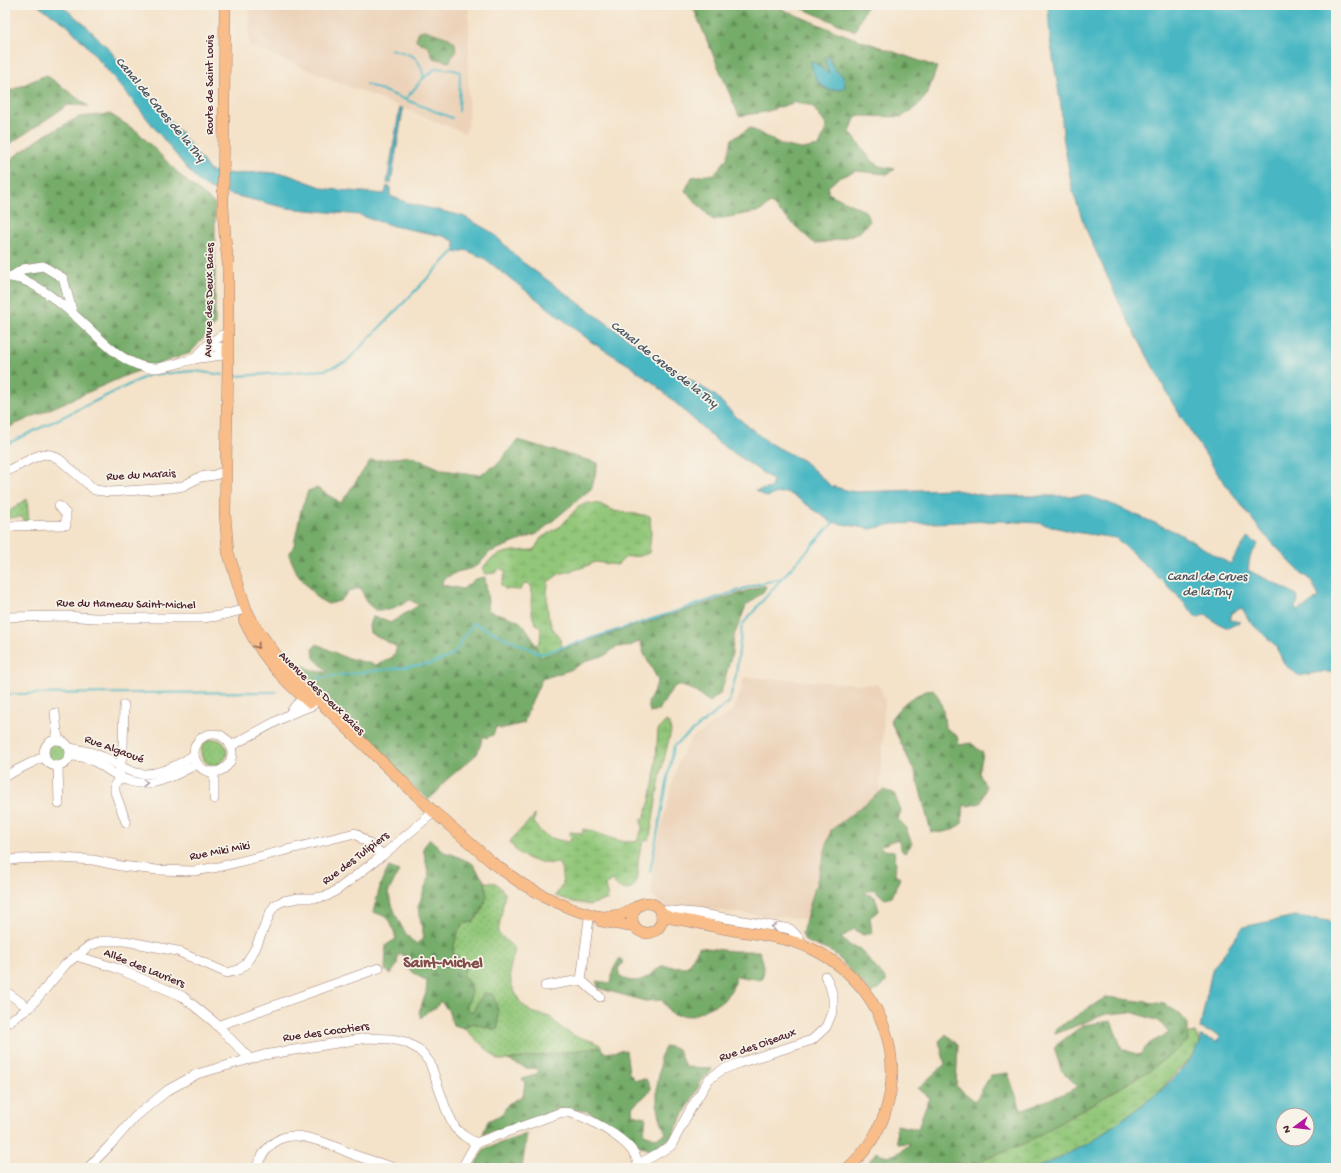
<svg xmlns="http://www.w3.org/2000/svg" width="1341" height="1173" font-family="'Gochi Hand',sans-serif">
<style>
.built{fill:#ecd2b8}
.green{fill:url(#green-dots);stroke:#6e7352}
.forest{fill:url(#forest-firs);stroke:#60664a;fill-rule:evenodd}
.wetland{fill:url(#wetland-marsh);stroke:#6e7352}
.water{fill:#49b7c3;stroke:#4a6b77;fill-rule:evenodd}
.lines{fill:none;stroke-linecap:round;stroke-linejoin:round}
.stream{stroke:#49b7c3;stroke-width:2}
.minor-casing{stroke:#9f807a;stroke-width:10}
.major-casing{stroke:#9f807a;stroke-width:12}
.minor{stroke:#fff;stroke-width:9}
.major{stroke:#f8bd89;stroke-width:11}
.oneway{stroke:#986655}
.oneway2{stroke:#ae9aa0}
.labels{text-anchor:middle;dominant-baseline:central;stroke-width:3.5;stroke-linejoin:round;paint-order:stroke}
.street-label{font-size:12px;fill:#4a1f2b;stroke:#f7f3e8}
.water-label{font-size:13px;font-style:italic;fill:#4a5460;stroke:#f7f3e8}
.district-label{font-size:16px;font-weight:bold;fill:#814b49;stroke:#f7f3e8}
</style>
<defs>
<pattern id="green-dots" width="8" height="8" patternUnits="userSpaceOnUse"><rect width="8" height="8" fill="#92c779"/><path d="M2 2h.1M6 6h.1" fill="none" stroke="#7faa69" stroke-width="1.8" stroke-linecap="round"/></pattern>
<pattern id="forest-firs" width="22" height="20" patternUnits="userSpaceOnUse"><rect width="22" height="20" fill="#75ac69"/><path d="M5 1l3.5 6h-7zM16 11l3.5 6h-7z" fill="#628b57"/></pattern>
<pattern id="wetland-marsh" width="20" height="14" patternUnits="userSpaceOnUse"><rect width="20" height="14" fill="#92c779"/><path d="M1 5h8M5 5V1M11 12h8M15 12V8" fill="none" stroke="#7faa69"/></pattern>
</defs>
<rect width="100%" height="100%" fill="#f7f3e8"/>
<filter id="ink" filterUnits="userSpaceOnUse"><feTurbulence type="fractalNoise" baseFrequency=".025" numOctaves="2"/><feDisplacementMap in="SourceGraphic" scale="8" xChannelSelector="R" yChannelSelector="G"/><feConvolveMatrix kernelMatrix="1 2 1 2 8 2 1 2 1" color-interpolation-filters="sRGB"/></filter>
<filter id="wash" filterUnits="userSpaceOnUse"><feTurbulence type="fractalNoise" baseFrequency=".012" numOctaves="4" result="noise"/><feDisplacementMap in="SourceGraphic" scale="16" xChannelSelector="R" yChannelSelector="G"/><feGaussianBlur stdDeviation="0.9" result="paint"/><feColorMatrix in="noise" values="0 0 0 0 0 0 0 0 0 0 0 0 0 0 0 0 0 1.4 0 .05"/><feComposite in="paint" operator="in"/></filter>
<g filter="url(#wash)">
<rect width="100%" height="100%" fill="#f4e2c9"/>
<g class="built">
<path d="M249,5H469L468,125L465,133L249,46Z"/>
<path d="M747,677L879,685L885,702L880,792L831,830L806,919L664,906L651,895L655,852L678,762L691,739L732,711L740,694L743,678Z"/>
</g>
<g class="green">
<path d="M27,499L29,523H24L23,517L5,518V514Z"/>
<circle cx="214" cy="752" r="13"/>
<circle cx="57" cy="752" r="10"/>
<path d="M485,882L496,883L505,893L498,933L515,949L510,969L511,984L520,1002L531,1012L550,1017L563,1029L575,1036L592,1041L600,1045L601,1048H594L508,1060H498L464,1028L473,1023L492,1029L484,993L472,1012L466,1008L471,995C466,985 455,964 453,954C451,945 457,932 463,924L473,922L481,912L487,896Z"/>
</g>
<g class="forest">
<path d="M692,5H772L837,32L937,67L927,95L916,107L902,117L856,116L850,132L872,161L879,166L895,169L887,174L856,171L838,178L828,187V193L865,211L870,221L860,232L841,239L815,244L770,203L761,211L713,220L685,191L692,177L715,174L727,158L732,139L750,128L785,146L802,149L819,146L827,126L812,106L796,102L765,112L739,116ZM827,56L830,59L834,69L844,77L830,89L823,88L816,63L823,71L829,73L825,59Z"/>
<path d="M794,5H867L855,31Z"/>
<path d="M425,30L449,38L455,43L456,50L450,61L449,62L433,58L429,48L416,40L418,31Z"/>
<path d="M46,75L88,106L68,105L5,147V93Z"/>
<path d="M110,114L138,132L184,179L215,204V325L190,353L127,375L5,429V163L47,134L79,117Z"/>
<path d="M517,440L598,463L592,488L537,534L490,552L481,562L473,568L457,572L443,579L442,585L463,589L475,579L485,577L489,611C498,614 508,616 517,620C528,626 536,645 540,657L549,653L762,586H766L764,591L746,606L734,636L732,653L721,693L710,702L691,689L677,685L672,689L659,710L650,712L648,703L654,691L658,680L644,654L640,641L628,647H616L606,655L588,660L570,670L542,679L530,705L524,723L501,729L496,727L493,735L486,738L484,735L477,754L444,782L438,791L428,800L309,687L299,668L303,665L313,671L328,672L314,658L313,648L317,644L344,657L376,665L393,657L397,647L370,633L369,625L372,617L384,619L390,623L419,605L410,600L389,610H375L366,602L361,588L349,591L340,601L328,604L317,598L297,573L289,555L294,545L301,510L308,491L317,488L341,503L370,461L411,456L443,470L479,475L498,464Z"/>
<path d="M933,689C942,700 944,713 945,727L957,736L959,745L971,743L983,753L979,773L986,787L981,803L968,806L964,805L962,823C952,832 944,833 931,832L916,775L890,720C903,702 912,695 933,689Z"/>
<path d="M883,790L894,793L901,811L898,819L905,826L912,844L905,853L902,851L898,839L880,846L883,850L894,851L896,862L895,874L900,878L892,897L885,899L873,889L864,893L875,897L879,911L870,917L872,933L863,935L854,929L841,938L851,946L860,949L887,981L879,989L871,993L834,953L805,941L802,933L831,830Z"/>
<path d="M430,839L444,852L454,855L472,863L485,882L487,896L481,912L473,922L463,924C457,933 454,943 453,954L464,961L465,971L462,976L470,982L471,995L466,1008L472,1012L484,993L493,994L498,1011V1028L492,1029L473,1023L464,1028L453,1025L448,1010L440,1001L436,1008L428,1011L421,1018L419,1012L426,993L427,980C418,978 413,971 405,967L404,954L398,955L397,965L391,974L385,970L386,945L396,939C392,924 391,917 373,912L381,883L389,867L399,871L388,893C394,910 401,933 416,944L424,938L418,907L429,876L423,848Z"/>
<path d="M699,947L732,951H759C764,962 766,969 761,980L736,976L732,989L723,1001L692,1016L672,1015L662,1000L645,1001L598,988L596,981L611,983L613,970L619,959L623,962L618,969L620,977C638,986 647,978 661,966L687,967Z"/>
<path d="M1106,997L1164,1004L1179,1013L1188,1024V1041L1149,1071L1026,1143L974,1164L954,1163L944,1168H865L876,1152C892,1160 899,1153 911,1143L897,1144L896,1125L918,1129L923,1113L930,1098L918,1088L945,1064L939,1041L946,1034L958,1045L956,1086L975,1101L991,1075L1008,1073L1021,1110L1058,1096L1078,1087L1061,1070L1054,1047L1083,1025L1111,1021L1122,1049L1139,1055L1150,1043L1169,1033L1159,1021L1131,1012L1106,1014L1055,1034L1056,1029Z"/>
<path d="M666,1046L678,1049L685,1067L710,1068L712,1070L701,1082L670,1140L657,1150L650,1151L624,1137L587,1111L559,1109L513,1126L483,1134L488,1121L502,1114L508,1104L523,1096L525,1083L522,1079L535,1075L539,1069L526,1068L508,1060L594,1048H601L605,1053L626,1050L629,1073L635,1080L646,1079L651,1089L645,1096L632,1107L633,1114L646,1117L644,1134L655,1138L666,1134L660,1117L657,1103V1085L660,1069V1057Z"/>
<path d="M527,1134L522,1168H478L476,1163L482,1153L486,1148Z"/>
</g>
<g class="wetland">
<path d="M586,503L600,504L614,511L650,516L651,533L649,553L640,556L626,557L617,565L595,562L584,567L559,574L548,582L547,598L548,615L552,627L559,637L563,649L540,658L536,645L540,642L541,628C529,623 531,599 532,588L528,583L524,584L520,590L505,589L501,585L506,572L500,568L495,573L485,574L482,569C496,550 512,551 534,550L541,538L562,525L577,508Z"/>
<path d="M666,721L669,723L671,731L661,772L651,831L649,839L643,842C641,849 638,856 638,864C637,868 639,872 638,876C634,895 622,893 612,880L605,885L608,899L590,905L574,902L555,896L563,884L561,867L558,863C541,865 517,859 510,841L535,815L534,822C536,826 538,830 542,833C546,837 565,843 571,841L570,832L580,833L582,836L583,829C598,831 621,846 637,841L642,829L641,819L644,818L650,801L655,774L658,730Z"/>
<path d="M1195,1033L1200,1044L1196,1051L1157,1094L1090,1143L1037,1168H970L954,1163L974,1164L1026,1143L1149,1071L1188,1041V1034Z"/>
</g>
<g class="water">
<path d="M37,5H61L85,25L108,48L137,84L185,138L210,171L235,174L261,172L286,174L327,189L385,194L387,186L390,187V196L411,204L463,216L493,233L521,261L652,356L716,396L733,414L769,443L804,461L831,486L854,492L951,489L988,496H1089L1111,504L1178,533L1230,564L1248,537L1258,544L1250,557L1248,570C1264,579 1282,585 1296,595L1298,602L1295,607L1297,611L1308,605L1319,597L1312,582L1294,566L1262,532L1220,477L1173,404L1123,311L1085,227L1072,189L1063,136L1061,106L1050,39L1048,5H1336V672H1320L1299,676L1285,665L1275,645L1250,622L1242,608L1232,612L1230,620L1240,622L1228,628L1215,622L1206,614L1197,618L1176,594L1116,538L1074,532L1038,523L1001,521L894,524L870,529L831,522L796,497L786,492L775,494L767,497L755,491L771,488L773,480L718,442L656,385L629,365L593,343L484,258L465,250L456,253L454,241L443,236L393,226L359,215L287,208L212,190L200,183L185,166L129,96L87,46L66,24Z"/>
<path d="M827,56L830,59L834,69L844,77L845,87C825,97 813,80 811,61C819,64 821,70 829,73L825,59Z"/>
<path d="M400,107L403,109L391,183H387Z"/>
<path d="M1295,916L1336,922V1168H1037L1090,1143L1157,1094L1177,1075L1196,1051L1200,1044V1036L1217,1042L1219,1036L1200,1028L1212,970L1243,927ZM1283,1115H1307V1139H1283Z"/>
</g>
<g class="lines">
<g class="stream">
<path d="M391,49C413,56 418,53 424,77L406,99"/>
<path d="M423,79L436,68L454,70L460,72L459,111"/>
<path d="M366,84L452,118"/>
<path d="M232,375L238,376L325,370L346,362L456,249"/>
<path d="M5,445L149,375L194,371L223,375"/>
<path d="M317,678L430,664L453,655L473,623L541,654L674,612L755,585L782,578L835,521"/>
<path d="M5,694L276,692"/>
<path d="M650,872L674,746L729,702L736,675L742,625L782,578"/>
</g>
</g>
</g>
<g filter="url(#ink)">
<g class="lines">
<g class="minor-casing">
<g id="minor">
<path d="M5,276C12,277 19,278 26,281C43,289 59,302 73,314C96,333 123,369 156,368C169,367 181,362 194,359C205,357 217,356 228,354"/>
<path d="M11,277L23,269L43,266L63,278L73,314"/>
<path d="M208,345L222,335"/>
<path d="M194,359L208,345L222,348L228,354"/>
<path d="M5,472L33,458L43,454L51,455L59,459L95,490L110,492L172,488L183,486L200,477L215,475L220,473"/>
<path d="M5,526L66,525V514L59,506"/>
<path d="M5,617L66,616L94,618H202L218,616L246,609"/>
<path d="M124,705L123,748L119,777L115,785V792L126,822"/>
<path d="M55,713L58,740"/>
<path d="M290,714C295,705 300,698 311,701"/>
<circle cx="213" cy="753" r="19"/>
<circle cx="57" cy="753" r="13"/>
<path d="M231,746L290,714L313,705"/>
<path d="M70,748C82,750 92,752 103,757C115,762 128,773 142,774C161,775 179,765 194,755"/>
<path d="M70,756C93,756 100,766 118,776C147,793 171,777 197,764"/>
<path d="M58,766L59,804"/>
<path d="M214,772V799"/>
<path d="M5,776L45,756"/>
<path d="M5,861L18,859L60,858L93,860L121,866L157,870L194,871L218,867L355,833L383,855"/>
<path d="M660,910L696,913L790,929L796,935L805,946"/>
<path d="M76,956L116,968L182,996L214,1022L250,1059"/>
<path d="M581,980L600,997"/>
<path d="M545,986L581,980L589,919"/>
<path d="M5,991L29,1008"/>
<path d="M5,1024L29,1008L66,964L89,946L102,941H125L177,951L227,973L238,970L245,965L255,949L271,911L275,905L283,901L299,898H316L327,896L337,890L383,855L434,812"/>
<path d="M217,1026L379,968"/>
<path d="M637,1165L671,1146L690,1110L709,1079L722,1070L739,1063L812,1040L826,1027L833,1010V997L829,983L825,976"/>
<path d="M88,1168L113,1142L135,1117L168,1090L197,1074L264,1055L367,1038L391,1039L405,1042L418,1049L424,1055L430,1063L446,1109L455,1128L464,1136L476,1143L559,1113C564,1112 569,1112 574,1114C590,1118 646,1148 636,1168"/>
<path d="M256,1168C262,1153 274,1136 293,1136C310,1135 340,1149 357,1156C369,1160 382,1164 395,1168"/>
<path d="M462,1168L476,1143"/>
</g>
</g>
<g class="major-casing">
<g id="major">
<path d="M225,5L223,206L225,237L228,263V365L225,514L228,552L246,609L254,625L288,671L434,812L494,864L522,884L550,899L572,909L596,916L604,917L620,915L636,907"/>
<path d="M244,620C261,656 280,677 310,703"/>
<circle cx="647" cy="918" r="15"/>
<path d="M662,914L671,918C692,921 712,926 733,930C763,935 794,938 820,953C901,998 918,1105 848,1168"/>
<path d="M601,921L635,927"/>
</g>
</g>
<use href="#minor" class="minor"/>
<use href="#major" class="major"/>
</g>
<defs><path id="oneway-chevron" d="M-2-3.5L2.5 0L-2 3.5" fill="none" stroke-width="1.6" stroke-linecap="round" stroke-linejoin="round"/></defs>
<use class="oneway" href="#oneway-chevron" transform="translate(257 646) rotate(57)"/>
<g class="oneway2">
<use href="#oneway-chevron" transform="translate(145 783) rotate(-1)"/>
<use href="#oneway-chevron" transform="translate(774 927) rotate(-170)"/>
</g>
</g>
<g class="labels">
<g class="street-label">
<text transform="translate(211 85) rotate(-90)">Route de Saint Louis</text>
<text transform="translate(210 300) rotate(-89)">Avenue des Deux Baies</text>
<text transform="translate(141 476) rotate(-3)">Rue du Marais</text>
<text transform="translate(126 605) rotate(1)">Rue du Hameau Saint-Michel</text>
<text transform="translate(321 694) rotate(44)">Avenue des Deux Baies</text>
<text transform="translate(114 750) rotate(20)">Rue Algaoué</text>
<text transform="translate(220 852) rotate(-11)">Rue Miki Miki</text>
<text transform="translate(356 859) rotate(-37)">Rue des Tulipiers</text>
<text transform="translate(144 969) rotate(22)">Allée des Lauriers</text>
<text transform="translate(326 1033) rotate(-8)">Rue des Cocotiers</text>
<text transform="translate(758 1046) rotate(-19)">Rue des Oiseaux</text>
</g>
<g class="water-label">
<text transform="translate(160 110) rotate(50)">Canal de Crues de la Thy</text>
<text transform="translate(664 365) rotate(38)">Canal de Crues de la Thy</text>
<text x="1207" y="577">Canal de Crues<tspan x="1207" dy="15">de la Thy</tspan></text>
</g>
<g class="district-label">
<text x="443" y="964">Saint-Michel</text>
</g>
</g>
<rect width="1341" height="1173" fill="none" stroke="#f7f3e8" stroke-width="20"/>
<g transform="translate(1295 1127) rotate(255)"><circle r="19" fill="#f7f3e8" stroke="#b29e9c"/>
<path d="M0-3L7 15L0 10L-7 15Z" fill="#b5179e"/>
<text y="-6" font-size="11" font-weight="bold" text-anchor="middle" fill="#4a1f2b">N</text>
</g>
</svg>
